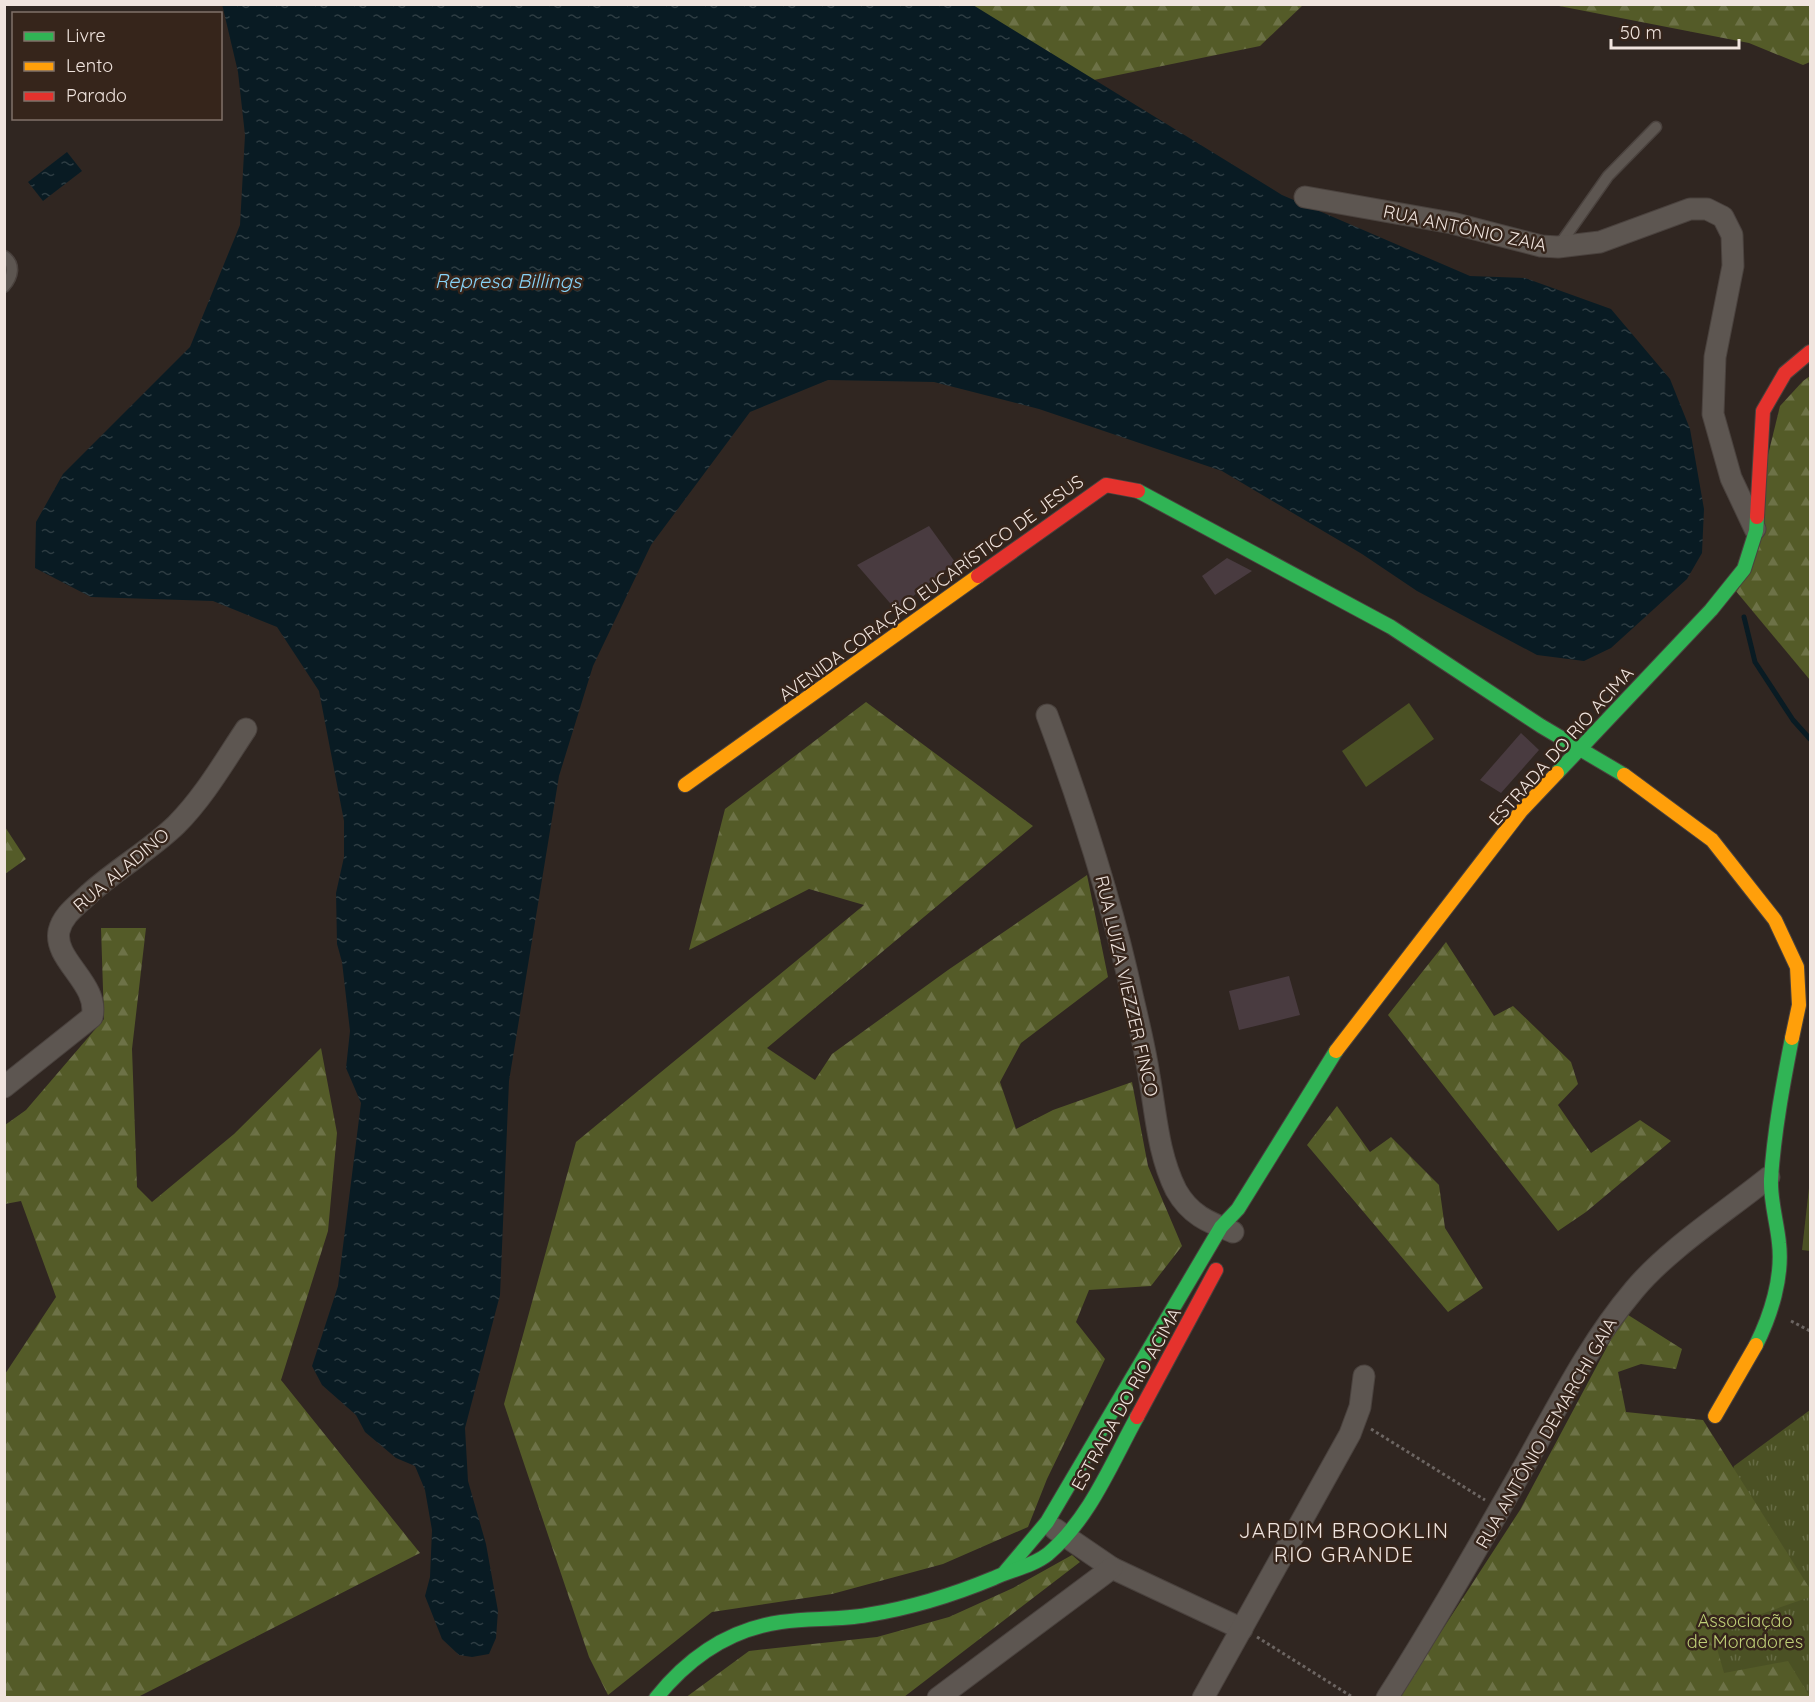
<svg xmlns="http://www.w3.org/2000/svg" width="1815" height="1702" font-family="Quicksand,sans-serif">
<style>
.grass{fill:url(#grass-tufts)}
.forest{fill:url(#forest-firs)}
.garden{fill:#4b5124}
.water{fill:url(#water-ripples)}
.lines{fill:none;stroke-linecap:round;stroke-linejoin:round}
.stream{stroke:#091b23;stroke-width:5}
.building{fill:#493b40}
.lane-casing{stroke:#4a423e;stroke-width:13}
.street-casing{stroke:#4a423e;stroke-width:23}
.fast-casing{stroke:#4a423e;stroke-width:16}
.slow-casing{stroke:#4a423e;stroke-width:16}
.jam-casing{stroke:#4a423e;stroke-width:16}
.path{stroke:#6c6562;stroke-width:3;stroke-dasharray:3 3;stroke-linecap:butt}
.lane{stroke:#5d5651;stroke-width:10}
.street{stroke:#5d5651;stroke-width:21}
.fast{stroke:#30b455;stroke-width:14}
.slow{stroke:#ff9f0a;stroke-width:14}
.jam{stroke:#e5322d;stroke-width:14}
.labels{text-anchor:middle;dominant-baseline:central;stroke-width:5;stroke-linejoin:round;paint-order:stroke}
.street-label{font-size:18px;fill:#f0e4de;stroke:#36251b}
.park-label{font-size:18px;fill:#bece77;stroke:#36251b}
.water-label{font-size:20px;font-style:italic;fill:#87d2f6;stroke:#36251b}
.quarter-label{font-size:21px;letter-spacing:1.5px;fill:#f0e4de;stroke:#36251b}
</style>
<defs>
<pattern id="grass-tufts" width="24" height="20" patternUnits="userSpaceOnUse" patternTransform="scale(1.5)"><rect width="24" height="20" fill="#4b5124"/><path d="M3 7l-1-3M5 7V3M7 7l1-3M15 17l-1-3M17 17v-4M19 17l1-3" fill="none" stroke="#656a43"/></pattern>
<pattern id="forest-firs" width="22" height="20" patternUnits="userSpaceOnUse" patternTransform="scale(1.5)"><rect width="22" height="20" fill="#545b28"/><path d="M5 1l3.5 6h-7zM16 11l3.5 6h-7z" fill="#6d7247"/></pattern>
<pattern id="water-ripples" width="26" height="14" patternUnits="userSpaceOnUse" patternTransform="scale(1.5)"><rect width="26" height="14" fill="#091b23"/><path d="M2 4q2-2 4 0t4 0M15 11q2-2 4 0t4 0" fill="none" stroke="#2d3c42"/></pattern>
</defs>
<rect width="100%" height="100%" fill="#302621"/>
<path class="grass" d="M1810,1410V1697L1651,1698L1734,1466Z"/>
<g class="forest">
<path d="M971,5H1303L1260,46L1084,82Z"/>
<path d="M1554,5H1810V62L1803,65L1749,43Z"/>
<path d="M1810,376V680L1735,590L1780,406L1803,381Z"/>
<path d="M866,702L1033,826L767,1048L815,1080L832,1054L948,970L1087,875L1108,977L1021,1043L1000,1082L1016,1129L1053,1110L1132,1082L1148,1166L1182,1246L1151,1286L1089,1290L1076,1322L1105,1359L1047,1479L1028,1527L943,1564L832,1594L712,1612L608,1695L589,1657L504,1404L576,1142L864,905L809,889L689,950L725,809Z"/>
<path d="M5,827L26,859L5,874H4Z"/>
<path d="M101,928H146L132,1049L137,1187L152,1202L234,1134L321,1048L337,1133L328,1231L281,1380L420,1553L138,1697H5V1374L56,1297L21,1201L5,1204V1125L26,1110L104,1019Z"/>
<path d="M1446,942L1494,1016L1513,1006L1571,1062L1578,1084L1558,1105L1591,1153L1640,1120L1671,1141L1586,1212L1558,1231L1388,1015Z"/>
<path d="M1337,1106L1370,1152L1391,1137L1439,1185L1445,1228L1483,1288L1448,1312L1307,1145Z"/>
<path d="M1625,1313L1682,1349L1676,1369L1641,1364L1618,1372L1626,1412L1703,1420L1810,1589V1597L1712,1631L1724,1673L1788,1661L1810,1697L1398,1698L1520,1510Z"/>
<path d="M1072,1555L1080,1562L904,1697L685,1698L749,1651L877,1637L949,1617L1013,1588Z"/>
</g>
<g class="garden">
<path d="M1409,703L1434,739L1366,787L1342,751Z"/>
<path d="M1810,1179V1251L1802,1250Z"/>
</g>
<g class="water">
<path d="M222,4L973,5L1282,195L1470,276L1525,278L1611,309L1670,379L1690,429L1704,509L1702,553L1687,579L1611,648L1584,661L1537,655L1417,591L1362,554L1222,471L1039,409L934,382L828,380L750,412L651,545L593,666L559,776L509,1081L500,1295L465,1428L468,1481L486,1544L498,1611L496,1638L489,1654L472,1657L459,1655L442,1639L425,1596L430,1577L432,1530L425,1490L415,1466L396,1458L365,1432L356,1415L322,1385L312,1366L338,1286L361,1103L346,1068L350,1031L342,962L337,944L336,893L344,857V821L319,691L277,627L213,601L91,597L35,568L36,522L63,474L190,347L240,225L245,135L238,72Z"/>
<path d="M67,152L82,171L43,201L28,182Z"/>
</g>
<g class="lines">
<path class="stream" d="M1744,617L1755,662L1793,720L1810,739"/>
</g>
<g class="building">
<path d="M929,526L955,562L896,610L857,565Z"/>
<path d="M1227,558L1252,571L1215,595L1202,576Z"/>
<path d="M1521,733L1539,750L1501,793L1480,780Z"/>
<path d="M1289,976L1300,1015L1239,1030L1229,991Z"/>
</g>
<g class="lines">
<g class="lane-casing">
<g id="lane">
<path d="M1558,247L1608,176L1656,127"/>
<path d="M4,256C16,264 13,277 4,287"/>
</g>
</g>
<g class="street-casing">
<g id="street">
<path d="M1305,197L1452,223L1541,246L1558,247L1600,242L1690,209H1707L1723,217L1732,235L1733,266L1715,357L1713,414L1731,478L1755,529"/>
<path d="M1047,715C1082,809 1112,902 1133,999C1139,1024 1145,1049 1149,1075C1156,1114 1158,1154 1176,1190C1190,1215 1208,1222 1233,1232"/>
<path d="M4,1087L92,1017C100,984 53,960 59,931C63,914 78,905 90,893C117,869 150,850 176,825C204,797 224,762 246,729"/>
<path d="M1055,1529L1112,1568L1242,1629"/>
<path d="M938,1698L1112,1568"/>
<path d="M1203,1698L1350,1434L1360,1407L1364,1376"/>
<path d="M1387,1698C1436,1621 1481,1542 1526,1463C1559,1404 1590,1342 1634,1290C1668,1249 1727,1211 1769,1177"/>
</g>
</g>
<g class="fast-casing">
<g id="fast">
<path d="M1138,491L1391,627L1541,726L1624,775"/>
<path d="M1557,773L1711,610L1744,569L1756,531L1757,517"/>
<path d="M1756,1345C1771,1315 1783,1277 1779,1243C1777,1222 1770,1200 1771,1179C1774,1132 1783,1084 1792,1038"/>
<path d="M1005,1572L1047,1522L1221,1227L1238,1209L1336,1051"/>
<path d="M656,1698C688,1658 730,1629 781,1622C810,1618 839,1620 867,1615C911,1608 953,1595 994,1578C1011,1570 1033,1566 1048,1554C1090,1518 1111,1464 1137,1417"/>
</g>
</g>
<g class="slow-casing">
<g id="slow">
<path d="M1624,775L1712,840L1775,920L1797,967L1799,1005L1792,1038"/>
<path d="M685,785L978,576"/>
<path d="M1336,1051L1521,811L1557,773"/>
<path d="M1715,1416L1756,1345"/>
</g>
</g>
<g class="jam-casing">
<g id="jam">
<path d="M1757,517L1763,411L1785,373L1810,352"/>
<path d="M978,576L1106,485L1138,491"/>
<path d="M1137,1417L1216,1270"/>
</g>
</g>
<g class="path">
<path d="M1791,1321L1810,1331"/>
<path d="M1371,1429L1485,1500"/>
<path d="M1257,1637L1354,1698"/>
</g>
<use href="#lane" class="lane"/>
<use href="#street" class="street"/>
<use href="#fast" class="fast"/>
<use href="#slow" class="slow"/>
<use href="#jam" class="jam"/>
</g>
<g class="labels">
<g class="street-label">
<text transform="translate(1465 228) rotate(12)">RUA ANTÔNIO ZAIA</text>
<text transform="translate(931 588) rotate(-36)">AVENIDA CORAÇÃO EUCARÍSTICO DE JESUS</text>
<text transform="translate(1561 746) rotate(-48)">ESTRADA DO RIO ACIMA</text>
<text transform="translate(121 870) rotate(-40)">RUA ALADINO</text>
<text transform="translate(1127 986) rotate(77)">RUA LUIZA VIEZZER FINCO</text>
<text transform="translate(1126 1399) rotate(-61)">ESTRADA DO RIO ACIMA</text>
<text transform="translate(1546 1433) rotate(-60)">RUA ANTÔNIO DEMARCHI GAIA</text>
</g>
<g class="park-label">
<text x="1745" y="1620">Associação<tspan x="1745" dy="21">de Moradores</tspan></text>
</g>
<g class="water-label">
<text x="508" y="280">Represa Billings</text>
</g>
<g class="quarter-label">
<text x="1344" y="1530">JARDIM BROOKLIN<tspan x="1344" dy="24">RIO GRANDE</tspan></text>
</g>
</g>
<rect width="1815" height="1702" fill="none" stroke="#f0e4de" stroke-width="12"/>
<rect x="12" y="12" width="210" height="108" fill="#36251b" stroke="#807169" stroke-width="1.5"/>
<rect x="24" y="32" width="30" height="9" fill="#30b455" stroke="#807169" stroke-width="1.5"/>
<text x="66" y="42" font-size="18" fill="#f0e4de">Livre</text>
<rect x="24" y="62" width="30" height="9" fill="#ff9f0a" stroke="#807169" stroke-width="1.5"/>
<text x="66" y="72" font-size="18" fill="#f0e4de">Lento</text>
<rect x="24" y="92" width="30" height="9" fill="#e5322d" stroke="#807169" stroke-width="1.5"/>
<text x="66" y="102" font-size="18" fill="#f0e4de">Parado</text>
<path d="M1611 39v9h128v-9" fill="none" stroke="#f0e4de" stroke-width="3"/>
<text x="1620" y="39" font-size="18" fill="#f0e4de" stroke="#36251b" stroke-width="4.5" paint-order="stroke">50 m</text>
</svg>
